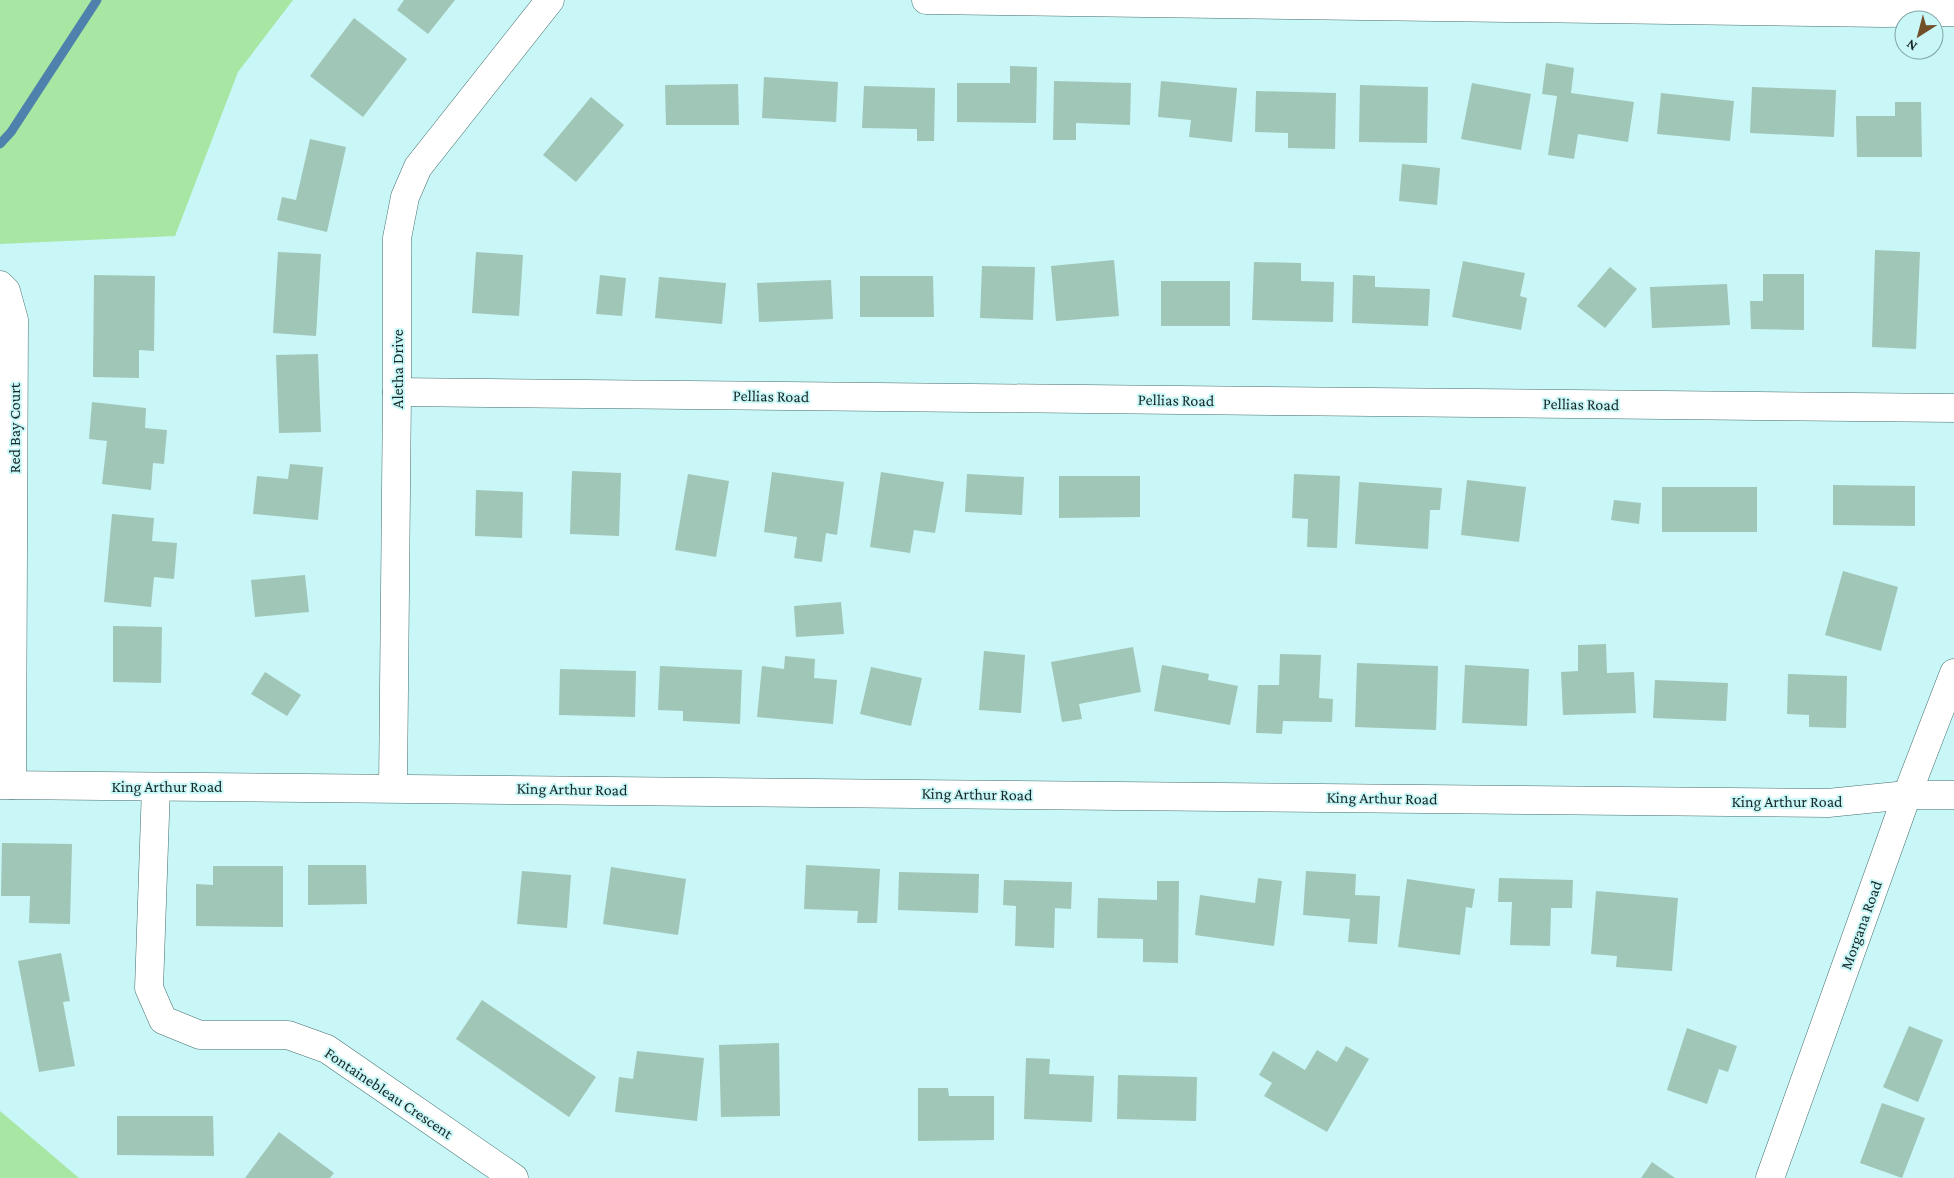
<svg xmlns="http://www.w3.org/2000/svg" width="1954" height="1178" font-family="'Crimson Pro',serif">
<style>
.green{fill:#a7e6a3}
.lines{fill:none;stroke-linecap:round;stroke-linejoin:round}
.stream{stroke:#4e81ab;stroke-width:9}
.building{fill:#a0c6b7}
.minor-casing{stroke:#456e6e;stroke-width:29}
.minor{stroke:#fff;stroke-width:28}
.labels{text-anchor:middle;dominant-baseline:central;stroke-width:4;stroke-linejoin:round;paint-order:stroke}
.street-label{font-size:16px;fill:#172828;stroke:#c9f6f6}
</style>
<rect width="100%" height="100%" fill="#c9f6f6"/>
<g class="green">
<path d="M0,0H293L238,72L175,236L0,244Z"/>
<path d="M0,1111L79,1178H0Z"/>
</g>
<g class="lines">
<path class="stream" d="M0,144L11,132L97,0"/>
</g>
<g class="building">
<path d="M404,0H455L428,34L397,10Z"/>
<path d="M354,18L407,59L363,117L310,76Z"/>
<path d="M1546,63L1574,68L1571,93L1634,102L1628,142L1578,134L1574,159L1548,155L1557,96L1542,94Z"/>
<path d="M1010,66L1037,67L1036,123L957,122V83H1010Z"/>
<path d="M764,77L838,82L836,122L762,118Z"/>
<path d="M1054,81L1131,83L1130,125L1076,123V140H1053Z"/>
<path d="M1161,81L1237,88L1232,142L1189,137L1191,120L1158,117Z"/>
<path d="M1472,83L1531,94L1521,150L1461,139Z"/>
<path d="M738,84L739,125H666L665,85Z"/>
<path d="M1360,85L1428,87L1427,143L1359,142Z"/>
<path d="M864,86L935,88L934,141H917V129L862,128Z"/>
<path d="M1752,87L1836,90L1834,137L1750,133Z"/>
<path d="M1256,91L1336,93L1335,149L1288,148V133L1255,132Z"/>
<path d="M1661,93L1734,101L1730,141L1657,134Z"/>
<path d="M591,97L624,125L576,182L543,155Z"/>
<path d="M1895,102H1921L1922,157H1857L1856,116H1895Z"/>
<path d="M310,139L346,147L327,232L277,220L282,197L296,200Z"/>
<path d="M1402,164L1440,168L1437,205L1399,201Z"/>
<path d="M1875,250L1920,252L1916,349L1872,347Z"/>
<path d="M278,252L321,254L316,336L273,333Z"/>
<path d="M476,252L523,255L519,316L472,313Z"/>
<path d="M1114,260L1119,316L1056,321L1051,266Z"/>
<path d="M1463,261L1525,273L1520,296L1527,298L1521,330L1452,317Z"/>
<path d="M1254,262L1301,263V281L1334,282L1333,322L1252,320Z"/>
<path d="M982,266L1035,267L1033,320L980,318Z"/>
<path d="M1610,267L1637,289L1605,328L1577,306Z"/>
<path d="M1763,274H1804V330L1751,329L1750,301H1763Z"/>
<path d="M94,275L155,276L154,351L139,350V378L93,377Z"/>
<path d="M600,275L626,278L622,316L596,314Z"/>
<path d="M1353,275L1375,276V287L1430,289L1428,326L1352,323Z"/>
<path d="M860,276H933L934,317H860Z"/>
<path d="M659,277L726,283L722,324L655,318Z"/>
<path d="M831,280L833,319L759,322L757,283Z"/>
<rect x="1161" y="281" width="69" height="45"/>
<path d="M1727,284L1730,325L1652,328L1650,287Z"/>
<path d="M318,354L321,432L279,433L276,355Z"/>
<path d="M92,402L146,408L145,428L167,430L164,464L153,463L151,490L102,484L107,441L89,439Z"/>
<path d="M290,464L323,467L318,520L253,514L257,476L288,479Z"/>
<path d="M572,471L621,473L619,536L570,534Z"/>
<path d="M772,472L844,482L837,535L826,533L822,562L794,558L797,537L764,532Z"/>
<path d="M881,472L944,482L935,533L914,530L910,553L870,547Z"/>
<path d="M688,474L729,481L716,557L675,550Z"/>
<path d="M967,474L1024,477L1022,515L965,512Z"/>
<path d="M1294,474L1340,476L1337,548L1307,547L1308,519L1292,518Z"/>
<path d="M1059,476H1140V517L1059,518Z"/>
<path d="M1467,480L1526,487L1519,542L1461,535Z"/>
<path d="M1359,482L1442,488L1440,510H1430L1428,549L1355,544Z"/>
<path d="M1833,485L1915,486V526L1833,525Z"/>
<rect x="1662" y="487" width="95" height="45"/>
<path d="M476,490L523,492L522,538L475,536Z"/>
<path d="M1614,500L1641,503L1639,524L1611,520Z"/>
<path d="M112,514L154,518L152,541L177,543L174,579L154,577L151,607L104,602Z"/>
<path d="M1843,571L1898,587L1881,651L1825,635Z"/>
<path d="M305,575L309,612L255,617L251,580Z"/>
<path d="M841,602L844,634L796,637L794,606Z"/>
<path d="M113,626L162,627L161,683L113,682Z"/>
<path d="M1606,644L1607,673L1634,672L1636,713L1563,715L1561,672L1578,671V645Z"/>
<path d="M1133,647L1141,692L1079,704L1082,719L1062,722L1051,662Z"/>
<path d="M984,651L1025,655L1021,713L979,710Z"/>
<path d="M1280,654L1321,655L1319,698L1333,699L1332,722L1283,721L1282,734L1256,733L1258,685H1279Z"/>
<path d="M785,656L815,659L814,678L837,680L833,724L757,717L762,666L784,669Z"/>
<path d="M1357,663L1438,666L1436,730L1355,727Z"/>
<path d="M1162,665L1209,674L1208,680L1238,686L1230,725L1154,711Z"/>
<path d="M1465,665L1529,669L1527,726L1462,723Z"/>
<path d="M660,666L742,670L740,724L683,721V711L658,710Z"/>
<path d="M871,667L922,678L911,726L860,714Z"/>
<path d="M560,669L636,671L635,717L559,715Z"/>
<path d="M265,672L301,695L287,716L251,694Z"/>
<path d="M1788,674L1847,676L1846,728L1809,727V715L1787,714Z"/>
<path d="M1655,680L1728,683L1726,721L1653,718Z"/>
<path d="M2,843L72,844L70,924L29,923L30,896H1Z"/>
<path d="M308,865H366L367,904L308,905Z"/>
<path d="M806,865L880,869L877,923H857L858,911L804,909Z"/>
<path d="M213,866H283V927L196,926V884L213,885Z"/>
<path d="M611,867L686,879L678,935L603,924Z"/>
<path d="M522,871L571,875L567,928L517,924Z"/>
<path d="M1306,871L1356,874L1355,895L1380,896L1377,944L1348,942L1350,919L1303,915Z"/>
<path d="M899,872L979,874L978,913L898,910Z"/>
<path d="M1258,878L1282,881L1274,946L1195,935L1200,895L1255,903Z"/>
<path d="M1499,878L1573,880L1572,908H1551L1550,946L1510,945L1512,902H1498Z"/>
<path d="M1407,879L1475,889L1472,908L1466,907L1460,955L1398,947Z"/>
<path d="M1004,880L1072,882L1071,909L1055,908L1054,948L1015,946L1016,906L1003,905Z"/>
<path d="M1157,881H1179L1178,963L1143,962V939L1097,938L1098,898L1157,900Z"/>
<path d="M1596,891L1678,898L1672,971L1616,967L1617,956L1591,954Z"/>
<path d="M61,953L70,1001L63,1002L75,1066L39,1072L18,961Z"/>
<path d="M482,1000L596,1077L569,1117L456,1039Z"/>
<path d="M1909,1026L1943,1040L1918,1102L1883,1087Z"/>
<path d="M1687,1028L1737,1046L1728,1072L1719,1069L1707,1104L1667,1090Z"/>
<path d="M779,1043L780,1116L721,1117L719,1045Z"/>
<path d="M1346,1046L1369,1059L1327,1132L1264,1096L1272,1083L1259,1075L1273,1051L1305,1070L1317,1050L1337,1062Z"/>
<path d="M637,1051L704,1058L697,1121L615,1112L619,1077L633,1079Z"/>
<path d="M1026,1058L1050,1059L1049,1074L1094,1076L1092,1122L1024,1119Z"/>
<path d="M1118,1075L1197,1077L1196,1121L1117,1119Z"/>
<path d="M918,1088H948L949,1096H994V1140L918,1141Z"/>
<path d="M1882,1103L1925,1118L1902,1178L1860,1163Z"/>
<path d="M117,1116H213L214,1156L117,1155Z"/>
<path d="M279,1132L334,1173L330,1178H245Z"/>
<path d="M1652,1162L1675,1178H1641Z"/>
</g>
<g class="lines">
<g class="minor-casing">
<g id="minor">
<path d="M926,0L1884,13L1954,12"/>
<path d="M0,285L6,291L14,320L12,785"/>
<path d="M397,392L1954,408"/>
<path d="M0,785L1828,803L1907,795H1954"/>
<path d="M156,787L149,988L163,1020L200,1035H288L327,1049L514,1178"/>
<path d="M393,788L397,392V238L405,197L418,167L550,0"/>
<path d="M1770,1178L1907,795L1954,673"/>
</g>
</g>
<use href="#minor" class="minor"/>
</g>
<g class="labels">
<g class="street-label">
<text transform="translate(397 369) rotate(-90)">Aletha Drive</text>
<text transform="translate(771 396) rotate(1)">Pellias Road</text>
<text transform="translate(1176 400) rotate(1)">Pellias Road</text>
<text transform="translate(1581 404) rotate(1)">Pellias Road</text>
<text transform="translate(14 428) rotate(-90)">Red Bay Court</text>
<text x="167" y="786">King Arthur Road</text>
<text transform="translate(572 789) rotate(1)">King Arthur Road</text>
<text transform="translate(977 794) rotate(1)">King Arthur Road</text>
<text transform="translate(1382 798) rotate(1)">King Arthur Road</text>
<text x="1787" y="801">King Arthur Road</text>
<text transform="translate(1861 925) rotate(-70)">Morgana Road</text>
<text transform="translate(389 1093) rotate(34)">Fontainebleau Crescent</text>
</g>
</g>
<g transform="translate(1919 35) rotate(216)"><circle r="24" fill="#c9f6f6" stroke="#82a4a4"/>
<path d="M0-4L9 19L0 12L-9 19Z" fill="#724e29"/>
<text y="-8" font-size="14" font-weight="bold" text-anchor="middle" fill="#172828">N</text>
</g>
</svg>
